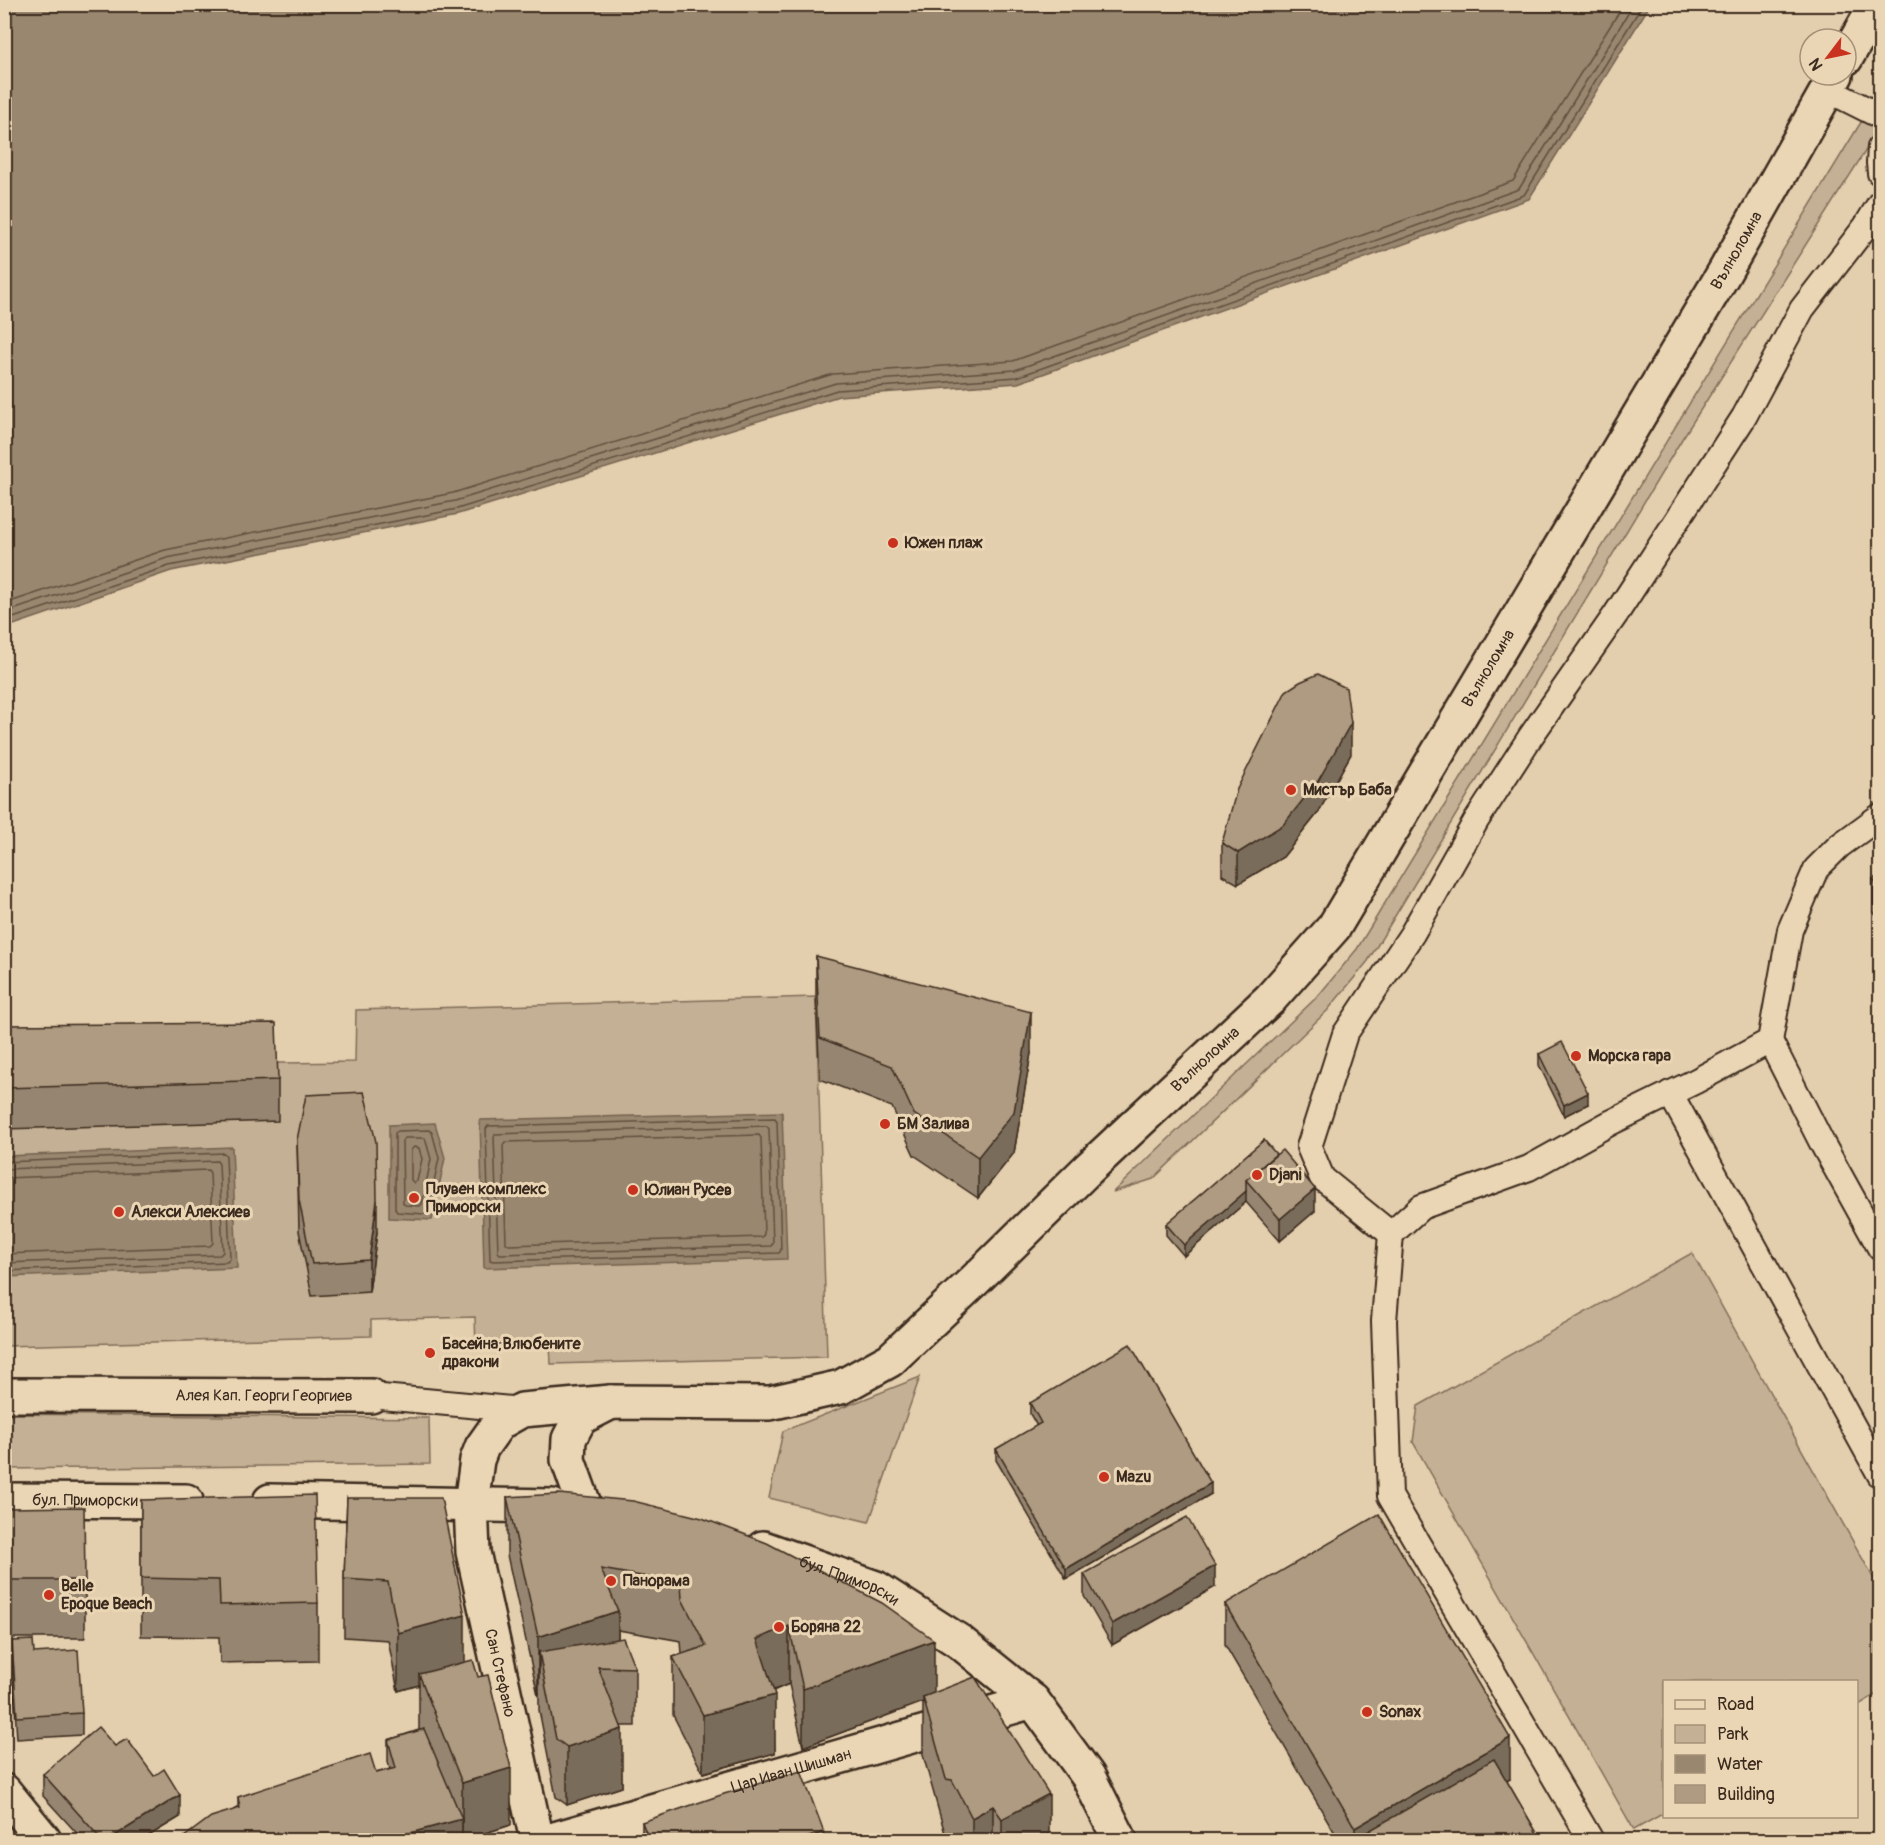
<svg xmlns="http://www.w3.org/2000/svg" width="1885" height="1845" font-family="Pangolin,sans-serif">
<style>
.green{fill:#c4b094;stroke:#806d59;stroke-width:1.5}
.water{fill:#9a876f;stroke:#74624f;stroke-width:1.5}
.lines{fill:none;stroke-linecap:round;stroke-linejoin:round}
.shore{stroke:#614f3e;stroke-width:1.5}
.service-casing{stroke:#3b2a1e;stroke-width:28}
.pedestrian-casing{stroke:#3b2a1e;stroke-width:38}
.minor-casing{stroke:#3b2a1e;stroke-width:38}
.secondary-casing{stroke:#3b2a1e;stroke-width:38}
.service{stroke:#ead5b4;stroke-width:24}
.pedestrian{stroke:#ead5b4;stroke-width:33}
.minor{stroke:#ead5b4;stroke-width:33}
.secondary{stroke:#ead5b4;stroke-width:33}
.wall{fill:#96856f;stroke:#3b2a1e;stroke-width:1.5}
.shaded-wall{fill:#7a6c5a;stroke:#3b2a1e;stroke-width:1.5}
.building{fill:#af9b81;stroke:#3b2a1e;stroke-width:1.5}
.poi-dot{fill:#c8321e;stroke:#ead5b4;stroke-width:2}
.labels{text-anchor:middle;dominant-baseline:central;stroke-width:6;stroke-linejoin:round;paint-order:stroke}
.street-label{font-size:16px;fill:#3b2a1e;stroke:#ead5b4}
.poi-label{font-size:16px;font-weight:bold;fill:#3b2a1e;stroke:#ead5b4;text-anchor:start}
</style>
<rect width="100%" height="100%" fill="#e3ceae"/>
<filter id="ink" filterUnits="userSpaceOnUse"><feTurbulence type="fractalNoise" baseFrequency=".0167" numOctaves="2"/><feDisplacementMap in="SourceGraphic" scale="12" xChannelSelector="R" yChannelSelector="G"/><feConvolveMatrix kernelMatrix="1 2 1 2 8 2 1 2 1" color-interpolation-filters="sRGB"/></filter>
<g filter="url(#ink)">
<g class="green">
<path d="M1869,109L1880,128L1682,439L1368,961L1327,1011L1153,1179L1113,1192L1318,996L1357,949Z"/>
<path d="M816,997L827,1357L551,1364L550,1344L476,1346L475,1317L371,1320V1336L5,1346L4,1067L355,1062L356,1010Z"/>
<path d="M1692,1253L1880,1590V1692L1857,1706L1856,1682H1664V1813L1634,1830L1413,1442L1418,1406Z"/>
<path d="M920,1377L869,1522L769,1498L783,1431Z"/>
<path d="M4,1414L429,1418L430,1464L5,1469Z"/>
</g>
<g class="water">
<path d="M4,5L5,4L1650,5L1529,199L1018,383L839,396L458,514L171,571L5,628Z"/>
<path d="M782,1112L787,1259L484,1268L480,1120Z"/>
<path d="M435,1123L445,1158L432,1220L389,1218V1125Z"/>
<path d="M232,1147L237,1268L5,1277V1156Z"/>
</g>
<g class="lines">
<g class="shore">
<path d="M4,604L165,550L453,493L833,374L1013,361L1513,181L1624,4"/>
<path d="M4,613L167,558L455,501L836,383L1015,370L1519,189L1634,4"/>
<path d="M4,621L169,566L457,509L837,390L1017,377L1524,195L1643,4"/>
<path d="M775,1118L777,1121L781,1250L779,1253L493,1261L490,1260L486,1129L488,1126Z"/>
<path d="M767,1126L769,1129L773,1243L771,1246L500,1254L498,1252L494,1136L495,1134Z"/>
<path d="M429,1130L432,1132L439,1158L428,1212L425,1214L397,1212L395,1209V1133L398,1131Z"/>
<path d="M759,1135L761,1138L764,1234L762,1237L509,1245L506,1243L503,1145L505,1142Z"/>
<path d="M405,1138H425L431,1159L422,1204L420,1206L405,1205L403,1203L402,1141Z"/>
<path d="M414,1147L419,1148L422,1159L417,1181L414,1183L411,1180V1150Z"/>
<path d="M4,1162L224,1153L226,1156L230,1259L227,1262L4,1271"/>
<path d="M4,1169L217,1161L219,1164L223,1252L220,1255L4,1263"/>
<path d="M4,1178L208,1170L210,1173L213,1243L210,1246L4,1254"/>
</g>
<g class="service-casing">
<g id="service">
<path d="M1828,90L1880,116"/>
<path d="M1880,147L1879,163L1880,173"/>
<path d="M1880,203L1866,226L1802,309L1744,417L1616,614L1531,736L1476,821L1412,934L1345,1034L1309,1147L1322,1178L1391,1234L1421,1207L1529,1168L1610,1123L1696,1081L1770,1041L1790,930L1816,869L1839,846L1880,816"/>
<path d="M1770,1041L1823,1145L1880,1248"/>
<path d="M1670,1093L1880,1475"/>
<path d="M1391,1234L1384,1321L1390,1496L1591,1840"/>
<path d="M371,1396L522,1410"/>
</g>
</g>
<g class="pedestrian-casing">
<g id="pedestrian">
<path id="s1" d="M4,1395L371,1396"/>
</g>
</g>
<g class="minor-casing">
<g id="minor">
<path d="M1846,58L1877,4"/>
<path d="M4,1791L44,1840"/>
<path id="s2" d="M537,1840L473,1552L471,1504L477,1460L482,1447L499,1423L522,1410L611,1402L770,1403L841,1387L890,1360L975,1280L1088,1169L1270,999L1334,927L1724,273L1836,75"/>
<path id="s3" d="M551,1840L1033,1701"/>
</g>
</g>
<g class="secondary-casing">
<g id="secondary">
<path id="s4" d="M4,1500L186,1501"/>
<path d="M270,1501L552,1506"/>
<path d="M585,1507L568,1460L569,1439L580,1418L611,1402"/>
<path id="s5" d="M763,1548L876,1588L960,1642L1033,1701L1088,1776L1120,1840"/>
</g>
</g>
<use href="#service" class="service"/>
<use href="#pedestrian" class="pedestrian"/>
<use href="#minor" class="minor"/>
<use href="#secondary" class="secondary"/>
</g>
<g class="wall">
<path d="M1351,754L1318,813L1283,857L1238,884L1222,875V843Z"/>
<path d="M1881,875V924L1873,911V879Z"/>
<path d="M816,956L1031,1053L1014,1153L978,1198L914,1155L892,1107L820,1079L816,997Z"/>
<path d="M4,1025L278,1080V1121L4,1129Z"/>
<path d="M1539,1054L1588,1104L1564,1116L1539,1065Z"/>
<path d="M297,1140L377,1232L369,1292L312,1296L299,1231Z"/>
<path d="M1264,1140L1315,1211L1280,1241L1246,1202L1184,1256L1166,1235V1224Z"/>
<path d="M1030,1403L1211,1494L1066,1579L996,1460V1449L1037,1426L1030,1414Z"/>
<path d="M507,1497L934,1693L1049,1840H953L952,1838L946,1837L923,1755V1702L803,1747L789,1684L773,1691L775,1753L703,1773L673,1715V1657L682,1654L681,1641L618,1630V1639L635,1668V1726H620L622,1787L567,1805L556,1797L539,1710V1694L538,1695L507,1555Z"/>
<path d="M347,1498L465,1662L511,1825L464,1840H180L238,1808V1797L376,1773L390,1769L388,1762V1740L419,1730V1685L398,1691L388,1640L344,1637V1579Z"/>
<path d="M141,1500L318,1603V1661L220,1663L219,1637L141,1636Z"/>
<path d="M7,1508L85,1580V1638H8Z"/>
<path d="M1084,1574L1215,1587L1112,1645L1084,1596Z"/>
<path d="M1225,1604L1510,1779L1507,1781L1541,1840H1339L1225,1645Z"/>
<path d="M12,1641L82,1713V1735L17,1739L12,1663Z"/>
<path d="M43,1774L180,1817L142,1840H83L43,1796Z"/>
<path d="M642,1822L824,1840H642Z"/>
</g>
<g class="shaded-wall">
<path d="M1351,723V754L1318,813L1283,857L1238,884V853Z"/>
<path d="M1031,1012V1053L1014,1153L978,1198V1157Z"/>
<path d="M1588,1093V1104L1564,1116V1105Z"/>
<path d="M1315,1189V1211L1280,1241V1219Z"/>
<path d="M1246,1191V1202L1184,1256V1245Z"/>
<path d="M377,1200V1232L369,1292V1260Z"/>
<path d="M1211,1483V1494L1066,1579V1569Z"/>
<path d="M1215,1566V1587L1112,1645V1624Z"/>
<path d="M618,1611V1668L539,1652V1694L538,1695V1637Z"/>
<path d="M465,1615V1673L419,1674V1685L398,1691V1633Z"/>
<path d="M789,1626V1684L757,1697V1639Z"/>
<path d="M934,1640V1698L923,1697V1702L803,1747V1689Z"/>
<path d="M775,1695V1753L703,1773V1715Z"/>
<path d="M622,1729V1787L567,1805V1747Z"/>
<path d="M1510,1738V1779L1404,1840H1355V1828Z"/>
<path d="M511,1768V1825L462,1840V1783Z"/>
<path d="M1049,1794V1840H1002V1819Z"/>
<path d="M180,1795V1817L142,1840H108Z"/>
<path d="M993,1806V1840H972V1818Z"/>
<path d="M462,1819V1840H384L399,1836Z"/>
<path d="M824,1832V1840H800Z"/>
</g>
<g class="building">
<path d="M1318,674L1346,688L1351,723L1318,781L1283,825L1238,853L1222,843L1237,789L1286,691L1300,682Z"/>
<path d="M1881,875V892L1873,879Z"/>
<path d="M816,956L1031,1012L1014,1112L978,1157L914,1114L892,1066L820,1038Z"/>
<path d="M276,1023L278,1080L4,1088V1025Z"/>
<path d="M1562,1042L1588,1093L1564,1105L1539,1054Z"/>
<path d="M364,1092L376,1142L377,1200L369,1260L312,1264L299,1200L297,1140L306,1095Z"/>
<path d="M1264,1140L1276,1154L1246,1180V1191L1184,1245L1166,1224Z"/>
<path d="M1282,1150L1315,1189L1280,1219L1246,1180Z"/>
<path d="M1130,1344L1211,1483L1066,1569L996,1449L1041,1423L1030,1403Z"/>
<path d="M559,1494L633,1501L702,1518L767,1543L882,1603L934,1640L803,1689L789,1626L757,1639L775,1695L703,1715L673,1657L706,1646L682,1599L681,1583L601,1569L618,1611L538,1637L507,1497Z"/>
<path d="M315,1495L318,1603L220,1605L219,1580L141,1578V1500Z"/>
<path d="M347,1498H441L465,1615L398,1633L388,1582L344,1579Z"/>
<path d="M84,1507L85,1580H8L7,1508Z"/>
<path d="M1379,1514L1510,1738L1355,1828L1225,1604Z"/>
<path d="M1187,1517L1215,1566L1112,1624L1084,1574Z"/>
<path d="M623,1638L635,1668L598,1667L622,1729L567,1747L556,1739L539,1652Z"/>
<path d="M33,1640L34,1653L78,1650L82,1713L17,1717L12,1641Z"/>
<path d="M473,1660L478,1677L488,1675L511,1768L462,1783L419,1674Z"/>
<path d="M975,1677L1049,1794L1002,1819L993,1806L972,1818L952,1780L946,1779L923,1697Z"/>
<path d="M98,1727L115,1746L127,1739L154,1776L164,1769L180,1795L108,1840H102L43,1774Z"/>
<path d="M424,1729L462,1819L384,1840H180L211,1817L240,1808L238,1797L370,1754L376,1773L396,1768L388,1740Z"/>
<path d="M1494,1759L1541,1840H1353Z"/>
<path d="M801,1771L824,1832L800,1840H649L642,1822L724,1794Z"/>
<path d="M923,1836L927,1840H910Z"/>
</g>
</g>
<g class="poi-dot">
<circle cx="893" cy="543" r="6"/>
<circle cx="1291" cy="790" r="6"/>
<circle cx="1576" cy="1056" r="6"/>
<circle cx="885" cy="1124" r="6"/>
<circle cx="1257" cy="1175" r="6"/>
<circle cx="633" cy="1190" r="6"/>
<circle cx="414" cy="1198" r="6"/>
<circle cx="119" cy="1212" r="6"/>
<circle cx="430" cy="1353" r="6"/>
<circle cx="1104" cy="1477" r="6"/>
<circle cx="611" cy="1581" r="6"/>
<circle cx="49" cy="1595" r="6"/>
<circle cx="779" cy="1627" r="6"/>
<circle cx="1367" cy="1712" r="6"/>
</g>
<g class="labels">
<g class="street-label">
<text stroke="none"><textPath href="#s2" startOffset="2242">Вълноломна</textPath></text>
<text stroke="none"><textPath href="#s2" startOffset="1756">Вълноломна</textPath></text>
<text stroke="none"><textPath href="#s2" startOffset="1270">Вълноломна</textPath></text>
<text stroke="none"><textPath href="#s1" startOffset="260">Алея Кап. Георги Георгиев</textPath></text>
<text stroke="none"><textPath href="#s4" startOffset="81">бул. Приморски</textPath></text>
<text stroke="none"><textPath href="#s5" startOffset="92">бул. Приморски</textPath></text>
<text transform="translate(500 1673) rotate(77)">Сан Стефано</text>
<text stroke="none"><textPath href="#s3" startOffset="250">Цар Иван Шишман</textPath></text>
</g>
<g class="poi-label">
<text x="905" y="543">Южен плаж</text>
<text x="1303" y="790">Мистър Баба</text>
<text x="1588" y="1056">Морска гара</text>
<text x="897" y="1124">БМ Залива</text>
<text x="1269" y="1175">Djani</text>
<text x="426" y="1189">Плувен комплекс<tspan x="426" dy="18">Приморски</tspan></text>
<text x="645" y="1190">Юлиан Русев</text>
<text x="131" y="1212">Алекси Алексиев</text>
<text x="442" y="1344">Басейна;Влюбените<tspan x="442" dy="18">дракони</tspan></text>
<text x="1116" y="1477">Mazu</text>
<text x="623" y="1581">Панорама</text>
<text x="61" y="1586">Belle<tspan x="61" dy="18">Epoque Beach</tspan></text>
<text x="791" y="1627">Боряна 22</text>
<text x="1379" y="1712">Sonax</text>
</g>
</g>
<rect width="1885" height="1845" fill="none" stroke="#ead5b4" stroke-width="24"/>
<rect x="12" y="12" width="1861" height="1821" fill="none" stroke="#3b2a1e" stroke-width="2" filter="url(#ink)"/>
<rect x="1663" y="1680" width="195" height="138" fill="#ead5b4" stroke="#a49178" stroke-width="1.5"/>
<rect x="1675" y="1700" width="30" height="9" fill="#ead5b4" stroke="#a49178" stroke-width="1.5"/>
<text x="1717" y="1710" font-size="18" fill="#3b2a1e">Road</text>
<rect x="1675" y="1725" width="30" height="18" fill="#c4b094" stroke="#a49178" stroke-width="1.5"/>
<text x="1717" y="1740" font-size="18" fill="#3b2a1e">Park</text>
<rect x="1675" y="1755" width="30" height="18" fill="#9a876f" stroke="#a49178" stroke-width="1.5"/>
<text x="1717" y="1770" font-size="18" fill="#3b2a1e">Water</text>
<rect x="1675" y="1785" width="30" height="18" fill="#af9b81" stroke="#a49178" stroke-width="1.5"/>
<text x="1717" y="1800" font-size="18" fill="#3b2a1e">Building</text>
<g transform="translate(1828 57) rotate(238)"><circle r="28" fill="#ead5b4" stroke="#a49178" stroke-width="1.5"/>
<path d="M0-4.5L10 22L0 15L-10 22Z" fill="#c8321e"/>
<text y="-9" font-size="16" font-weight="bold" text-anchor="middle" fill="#3b2a1e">N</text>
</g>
</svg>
